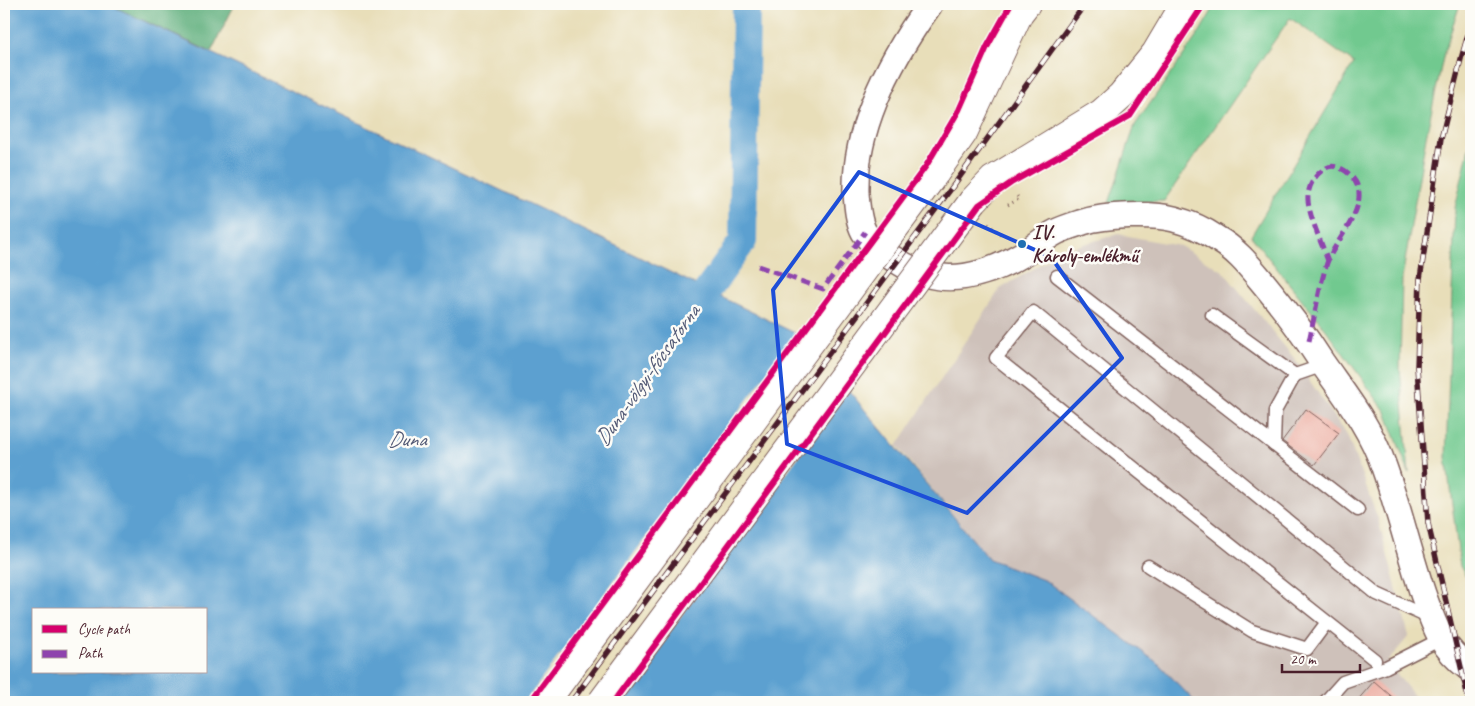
<svg xmlns="http://www.w3.org/2000/svg" width="1475" height="706" font-family="Caveat,sans-serif">
<style>
.industrial{fill:#cec1ba}
.green{fill:#71c98f;stroke:#5e745d}
.forest{fill:#5cad7a;stroke:#536652}
.water{fill:#5ca0d0;stroke:#53607e;fill-rule:evenodd}
.pier{fill:#e8deb9}
.lines{fill:none;stroke-linecap:round;stroke-linejoin:round}
.canal{stroke:#5ca0d0;stroke-width:28}
.building{fill:#edb0a5}
.service-casing{stroke:#81625d;stroke-width:15}
.minor-casing{stroke:#81625d;stroke-width:28}
.primary-casing{stroke:#81625d;stroke-width:30}
.path{stroke:#81625d;stroke-width:3;stroke-dasharray:1 4;stroke-linecap:butt}
.service{stroke:#fff;stroke-width:12}
.minor{stroke:#fff;stroke-width:25}
.primary{stroke:#fff;stroke-width:28}
.rail-casing{stroke:#4a1f2b;stroke-width:5.5}
.rail{stroke:#fdfcf7;stroke-width:4;stroke-dasharray:11;stroke-linecap:butt}
.primary-bridge-casing{stroke:#81625d;stroke-width:30;stroke-linecap:butt}
.primary-bridge{stroke:#fff;stroke-width:28}
.quiet{stroke:#8e44ad;stroke-width:5;stroke-dasharray:10 5;stroke-linecap:butt}
.cycleway-casing{stroke:#fdfcf7;stroke-width:9}
.cycleway{stroke:#d6006c;stroke-width:6}
.marked{fill:none;stroke:#1d4ed8;stroke-width:4;stroke-linejoin:round}
.poi-dot{fill:#1f6fb2;stroke:#fdfcf7;stroke-width:2}
.labels{text-anchor:middle;dominant-baseline:central;stroke-width:5;stroke-linejoin:round;paint-order:stroke}
.poi-label{font-size:20px;font-weight:bold;fill:#4a1f2b;stroke:#fdfcf7;text-anchor:start}
.water-label{font-size:21px;font-style:italic;fill:#525975;stroke:#fdfcf7}
</style>
<rect width="100%" height="100%" fill="#fdfcf7"/>
<filter id="ink" filterUnits="userSpaceOnUse"><feTurbulence type="fractalNoise" baseFrequency=".02" numOctaves="2"/><feDisplacementMap in="SourceGraphic" scale="10" xChannelSelector="R" yChannelSelector="G"/><feConvolveMatrix kernelMatrix="1 2 1 2 8 2 1 2 1" color-interpolation-filters="sRGB"/></filter>
<filter id="wash" filterUnits="userSpaceOnUse"><feTurbulence type="fractalNoise" baseFrequency=".0096" numOctaves="4" result="noise"/><feDisplacementMap in="SourceGraphic" scale="20" xChannelSelector="R" yChannelSelector="G"/><feGaussianBlur stdDeviation="1.12" result="paint"/><feColorMatrix in="noise" values="0 0 0 0 0 0 0 0 0 0 0 0 0 0 0 0 0 1.4 0 .05"/><feComposite in="paint" operator="in"/></filter>
<g filter="url(#wash)">
<rect width="100%" height="100%" fill="#e8deb9"/>
<path class="industrial" d="M1118,234L1180,246L1223,271L1294,358L1347,435L1378,519L1409,636L1387,662L1419,702H1195L1159,664L1046,581L989,559L897,446L1000,289L1064,250Z"/>
<g class="green">
<path d="M1216,4H1460L1444,53L1426,137L1402,279L1400,368L1409,473L1386,412L1327,331L1251,236L1354,63L1290,18L1164,201L1109,203L1135,125L1199,33Z"/>
<path d="M1471,139V586L1460,566L1446,457L1455,208Z"/>
</g>
<path class="forest" d="M108,4H235L211,52Z"/>
<path class="water" d="M4,4H108L549,213L805,338L989,559L1046,581L1159,664L1195,702H4ZM34,610H206V672H34Z"/>
<path class="pier" d="M798,331L806,335L850,387L617,702H525Z"/>
<g class="lines">
<path class="canal" d="M686,321L743,241L746,4"/>
</g>
<g id="blocks">
<g class="building">
<path d="M1306,409L1339,433L1314,465L1282,441Z"/>
<path d="M1374,681L1398,702H1356Z"/>
</g>
</g>
</g>
<g filter="url(#ink)">
<use href="#blocks" fill-opacity="0" stroke="#81625d" stroke-width="1"/>
<g class="lines">
<g class="service-casing">
<g id="service">
<path d="M1057,276L1358,510"/>
<path d="M1212,315L1295,375"/>
<path d="M1274,445L1275,411L1295,375L1324,365"/>
<path d="M1148,566L1252,631L1307,649L1327,622"/>
<path d="M1375,660L996,358L1033,312L1377,594L1430,618"/>
<path d="M1325,702L1343,682L1386,667L1441,639"/>
</g>
</g>
<g class="minor-casing">
<path id="minor" d="M930,4C892,57 854,126 856,193C857,206 858,221 864,232C872,245 891,258 904,265C943,288 986,276 1023,254C1034,248 1044,238 1056,232C1064,228 1074,225 1083,222C1105,215 1152,213 1174,219C1189,223 1203,229 1216,238C1237,250 1250,267 1265,285C1286,310 1305,336 1323,364C1346,397 1371,428 1384,467C1399,509 1409,552 1423,594C1428,608 1433,623 1440,636C1447,649 1459,661 1471,670"/>
</g>
<g class="primary-casing">
<g id="primary">
<path d="M935,173L963,133L1019,13L1026,4"/>
<path d="M973,201L993,180L1102,113L1121,96L1156,53L1185,4"/>
</g>
</g>
<g class="path">
<path d="M1008,205L1019,199L1017,196"/>
<path d="M988,224L1003,236"/>
</g>
<use href="#service" class="service"/>
<use href="#minor" class="minor"/>
<use href="#primary" class="primary"/>
<g class="rail-casing">
<g id="rail">
<path d="M571,702L953,186L1085,4"/>
<path d="M1469,702L1428,523L1417,367L1420,279L1441,139L1461,59L1471,24"/>
</g>
</g>
<use href="#rail" class="rail"/>
<g class="primary-bridge-casing">
<g id="primary-bridge">
<path d="M545,702L935,173"/>
<path d="M602,702L973,201"/>
</g>
</g>
<use href="#primary-bridge" class="primary-bridge"/>
<g class="quiet">
<path d="M758,266L823,289L865,232"/>
<path d="M1309,341C1315,315 1319,288 1327,263C1335,239 1375,203 1352,177C1346,170 1335,163 1326,168C1315,174 1307,187 1308,200C1308,213 1323,247 1328,261"/>
</g>
<g class="cycleway-casing">
<g id="cycleway">
<path d="M530,702L926,166L959,110L987,47L1011,4"/>
<path d="M613,702L979,205L1011,183L1130,116L1204,4"/>
</g>
</g>
<use href="#cycleway" class="cycleway"/>
</g>
</g>
<path class="marked" d="M859,172L1051,257L1122,358L967,513L787,444L773,290Z"/>
<circle class="poi-dot" cx="1022" cy="244" r="5"/>
<g class="labels">
<g class="poi-label">
<text x="1032" y="232">IV.<tspan x="1032" dy="23">Károly-emlékmű</tspan></text>
</g>
<g class="water-label">
<text transform="translate(647 375) rotate(-55)">Duna-völgyi-főcsatorna</text>
<text x="407" y="439">Duna</text>
</g>
</g>
<rect width="1475" height="706" fill="none" stroke="#fdfcf7" stroke-width="20"/>
<rect x="32" y="608" width="175" height="65" fill="#fdfcf7" stroke="#b5a4a5"/>
<rect x="42" y="625" width="25" height="8" fill="#d6006c" stroke="#b5a4a5"/>
<text x="78" y="634" font-size="15" fill="#4a1f2b">Cycle path</text>
<rect x="42" y="650" width="25" height="8" fill="#8e44ad" stroke="#b5a4a5"/>
<text x="78" y="658" font-size="15" fill="#4a1f2b">Path</text>
<path d="M1282 664v8h78v-8" fill="none" stroke="#4a1f2b" stroke-width="2.5"/>
<text x="1290" y="664" font-size="15" fill="#4a1f2b" stroke="#fdfcf7" stroke-width="4" paint-order="stroke">20 m</text>
</svg>
